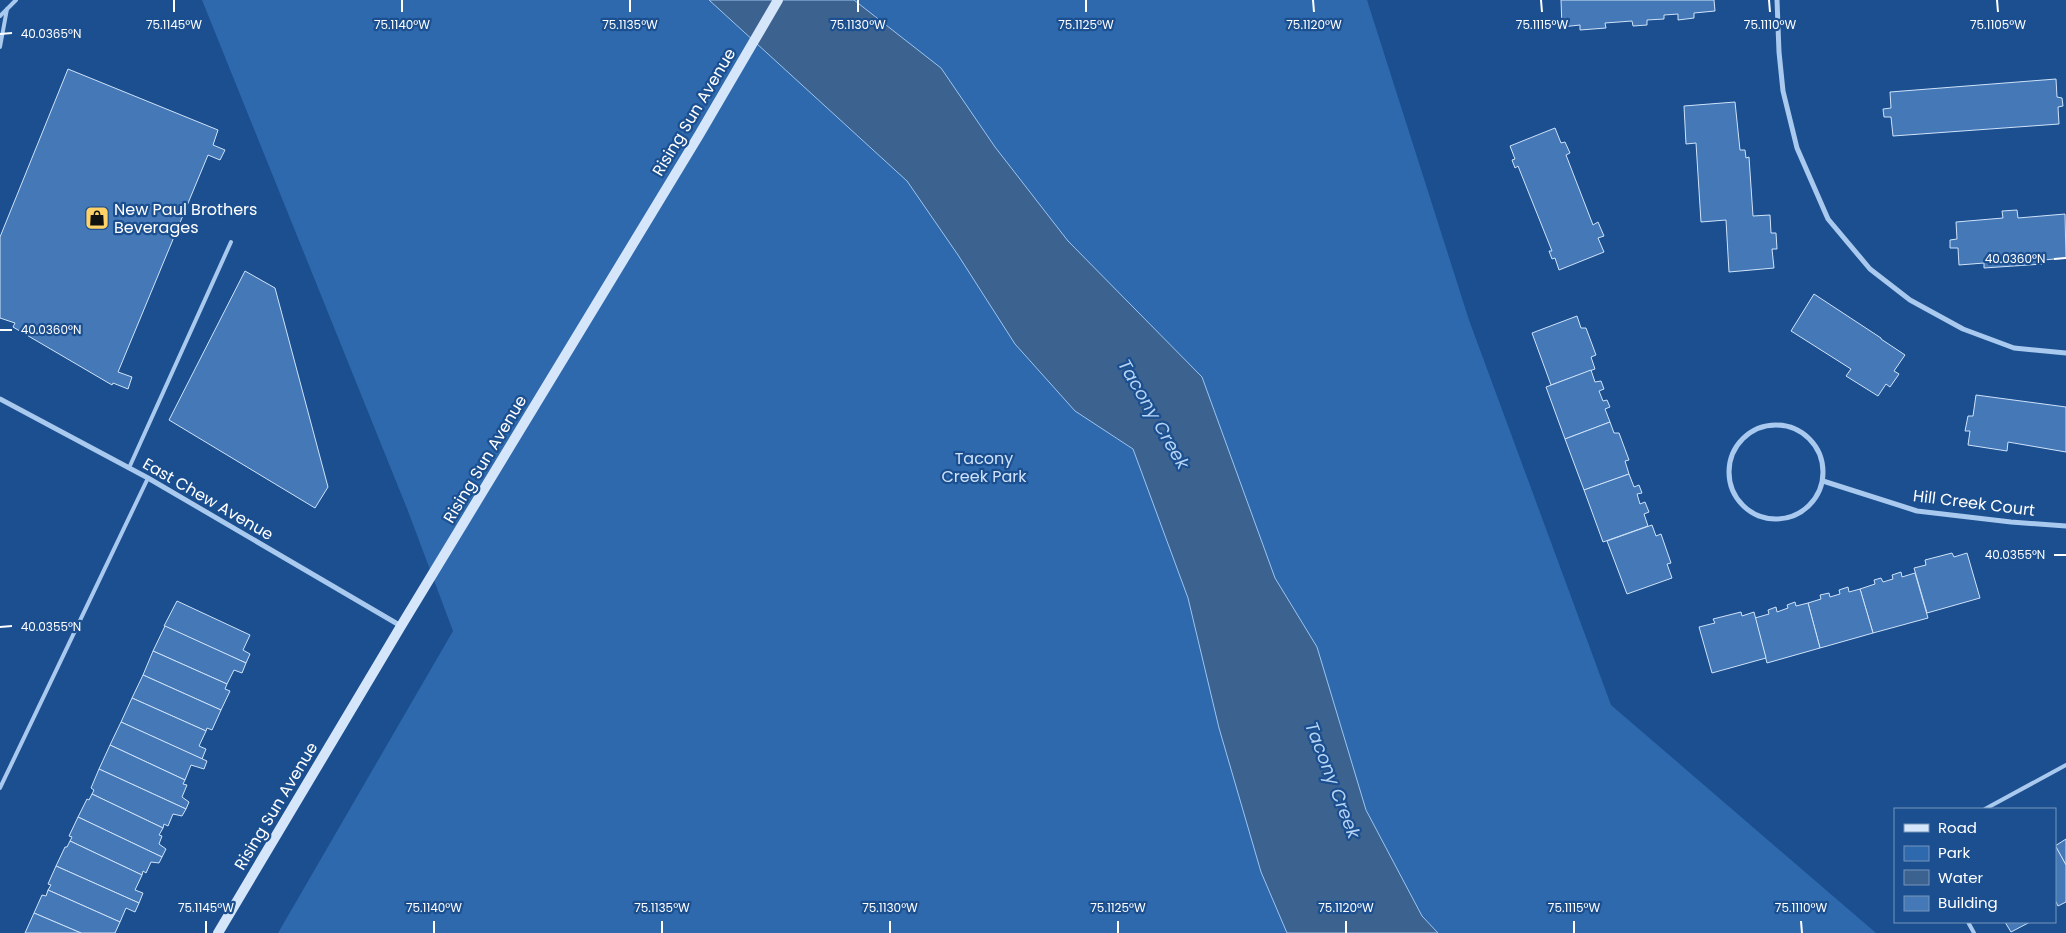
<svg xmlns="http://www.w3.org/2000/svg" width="2066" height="933" font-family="Poppins,sans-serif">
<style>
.green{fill:#2e69ad}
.water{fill:#3c6290;stroke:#9cc4f0}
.building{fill:#4478b7;stroke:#cfe3fa}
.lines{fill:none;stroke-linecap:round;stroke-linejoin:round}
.service{stroke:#a9c9ee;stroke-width:4}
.minor{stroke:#a9c9ee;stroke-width:5}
.secondary{stroke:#d6e6fa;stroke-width:10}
.ticks{fill:none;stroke:#fff;stroke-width:2}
.labels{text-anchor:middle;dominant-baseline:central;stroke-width:4.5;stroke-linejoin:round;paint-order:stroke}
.street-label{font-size:16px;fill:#fff;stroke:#1b4f8f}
.poi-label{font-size:16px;fill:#fff;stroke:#1b4f8f;text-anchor:start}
.park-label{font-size:16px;fill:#cfe3fa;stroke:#1b4f8f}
.water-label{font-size:18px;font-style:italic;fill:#b5d3f5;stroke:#1b4f8f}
.ticks-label{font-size:12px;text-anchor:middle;fill:#fff;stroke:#1b4f8f;stroke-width:4.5;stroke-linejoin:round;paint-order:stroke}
</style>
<rect width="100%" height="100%" fill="#1b4f8f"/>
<path class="green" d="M202,0H1367L1469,320L1611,705L1876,933H278L453,631L408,511Z"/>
<path class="water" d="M709,0H854L941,68L995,147L1068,241L1202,377L1275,578L1317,647L1366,810L1422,916L1438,933H1287L1261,872L1219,728L1188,598L1133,449L1075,411L1015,344L958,255L907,181Z"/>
<g class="building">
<path d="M1561,0H1714L1715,11L1694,13V18L1678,20V14L1664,15V19L1647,20V25L1633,26L1632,21L1605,23L1606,28L1580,30V25L1562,27Z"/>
<path d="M68,69L218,130L213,145L225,150L220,160L208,155L118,372L132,377L128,389L113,383L112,385L13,327L15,323L0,318V237Z"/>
<path d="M2056,79L2057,97L2062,98L2063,106L2058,107L2059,124L1893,136L1891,117H1884L1883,109L1891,108L1890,92Z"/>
<path d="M1735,102L1740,150H1745L1746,158L1749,157L1753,216L1770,215L1771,233H1776L1777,249H1772L1774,268L1729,272L1726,220L1701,222L1696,143L1686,144L1684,106Z"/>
<path d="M1555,128L1561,143L1565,142L1570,153L1566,155L1593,225L1598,222L1604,236L1598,238L1604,252L1559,270L1555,258L1552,259L1549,251H1552L1518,166L1515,168L1512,160L1515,159L1510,146Z"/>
<path d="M2017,210L2018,218L2065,214L2066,258L2043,260V264L1984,268V263L1959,265L1958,248H1950V240L1957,239L1956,222L2003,218L2002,211Z"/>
<path d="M245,271L275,288L328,487L315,508L169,420Z"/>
<path d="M1814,294L1881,338V339L1905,355L1894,371L1899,374L1897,377L1890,387L1886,384L1878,396L1846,376L1851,369L1791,331Z"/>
<path d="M1577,316L1581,328H1586L1596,355L1591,357L1595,369L1551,385L1532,333Z"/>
<path d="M1591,370L1595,382L1601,381L1604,389L1599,391L1603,401L1607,400L1610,407L1605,409L1610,422L1565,439L1546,387Z"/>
<path d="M1976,395L2066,407V452L2008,442L2007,451L1968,445L1970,431H1965L1968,416H1973Z"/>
<path d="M1610,422L1614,433H1619L1629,460L1625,461L1629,474L1584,490L1565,439Z"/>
<path d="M1629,474L1634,487L1639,485L1642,493L1637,494L1640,504L1645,502L1649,512L1644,514L1648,526L1603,542L1584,490Z"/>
<path d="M1652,525L1656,536L1661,534L1671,563L1667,564L1672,578L1627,594L1607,541Z"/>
<path d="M1952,553L1954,557L1967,553L1980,598L1927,613L1914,568L1926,565L1925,560Z"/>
<path d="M1901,572L1902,577L1915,573L1928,618L1873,633L1860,589L1875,584L1874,580L1881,578L1883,582L1893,579L1892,575Z"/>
<path d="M1848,587L1849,592L1860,589L1873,633L1820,648L1808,603L1821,599L1820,595L1829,593L1830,597L1840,594L1839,590Z"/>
<path d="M177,601L250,635L243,650L250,654L246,663L164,626Z"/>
<path d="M1795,602L1796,606L1808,603L1820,648L1767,663L1755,618L1769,614L1768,610L1776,607L1777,612L1788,608L1787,605Z"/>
<path d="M1741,612L1742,616L1754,612L1766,658L1712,673L1699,627L1715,623L1713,619Z"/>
<path d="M165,626L246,663L242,673L234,670L227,684L153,651Z"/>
<path d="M153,651L227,684L225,689L230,691L221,710L143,675Z"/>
<path d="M143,675L221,710L212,730L207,728L206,731L132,698Z"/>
<path d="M132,698L206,731L199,746L206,749L202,759L121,722Z"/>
<path d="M121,722L207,761L204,769L191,765L185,780L110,745Z"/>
<path d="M110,745L185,780L183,784L187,785L182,797L189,802L186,809L99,769Z"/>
<path d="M99,769L186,809L182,816L173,814L168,826L164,824L163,828L92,794L94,790L91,788Z"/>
<path d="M92,794L163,828L159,835L162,836L159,844L166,849L162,857L78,817L87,799L89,800Z"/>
<path d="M78,817L162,857L159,863L151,862L146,873L143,871L142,875L70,841L72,837L69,836Z"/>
<path d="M2066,839V865L2055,846Z"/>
<path d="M70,841L142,875L135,890L143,893L139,903L56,866L65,847H67Z"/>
<path d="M2055,845L2066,865V902L2058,906L2055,900Z"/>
<path d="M56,866L139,903L135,912L126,908L120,922L48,890L51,885L48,884Z"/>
<path d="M48,890L120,922L115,933H81L34,913L42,895L46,896Z"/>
<path d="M34,913L81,933H25Z"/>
<path d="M2005,922H2030L2011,932Z"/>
</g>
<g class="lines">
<g class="service">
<path d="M0,16L16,0"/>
<path d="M0,47L7,9"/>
<path d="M129,468L231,242"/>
<path d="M0,788L148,478"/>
<path d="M1985,809L2066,765"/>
<path d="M1968,922L1974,933"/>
</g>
<g class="minor">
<path d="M1777,0L1779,52L1783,91L1797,148L1828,219L1870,269L1910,300L1963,329L2014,348L2066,353"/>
<path d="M0,399L148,478L401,626"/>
<circle cx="1776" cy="472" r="47"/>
<path d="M1823,481L1917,511L2011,522L2066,526"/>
</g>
<path class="secondary" d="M218,933L401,626L699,135L778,0"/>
</g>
<path class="ticks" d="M174,0V12M402,0V12M630,0V12M858,0V12M1086,0V12M1313,0L1314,12M1541,0L1542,12M1769,0L1770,12M1997,0L1998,12M0,34L12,33M2054,259L2066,258M0,330H12M2054,555H2066M0,627L12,626M206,921V933M434,921V933M662,921V933M890,921V933M1118,921V933M1346,921V933M1574,921V933M1801,921L1802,933"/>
<defs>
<g id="shop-square" transform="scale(1.25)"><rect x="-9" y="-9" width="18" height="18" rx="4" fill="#ffd166" stroke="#1b4f8f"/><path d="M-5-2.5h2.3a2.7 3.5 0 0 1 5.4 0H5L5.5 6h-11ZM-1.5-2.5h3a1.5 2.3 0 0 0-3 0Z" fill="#111"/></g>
</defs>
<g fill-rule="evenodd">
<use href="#shop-square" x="97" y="218"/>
</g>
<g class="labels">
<g class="street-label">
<text transform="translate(694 112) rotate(-59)">Rising Sun Avenue</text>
<text transform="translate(485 459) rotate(-59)">Rising Sun Avenue</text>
<text transform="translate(208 499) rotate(30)">East Chew Avenue</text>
<text transform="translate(1974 503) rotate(7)">Hill Creek Court</text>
<text transform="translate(276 806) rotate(-59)">Rising Sun Avenue</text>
</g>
<g class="poi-label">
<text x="114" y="209">New Paul Brothers<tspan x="114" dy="18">Beverages</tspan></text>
</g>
<g class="park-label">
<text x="984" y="458">Tacony<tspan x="984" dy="18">Creek Park</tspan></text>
</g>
<g class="water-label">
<text transform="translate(1154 414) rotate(60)">Tacony Creek</text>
<text transform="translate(1333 780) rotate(69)">Tacony Creek</text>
</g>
</g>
<g class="ticks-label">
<text x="174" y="29">75.1145°W</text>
<text x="402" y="29">75.1140°W</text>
<text x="630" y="29">75.1135°W</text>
<text x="858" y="29">75.1130°W</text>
<text x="1086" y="29">75.1125°W</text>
<text x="1314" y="29">75.1120°W</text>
<text x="1542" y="29">75.1115°W</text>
<text x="1770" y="29">75.1110°W</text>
<text x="1998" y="29">75.1105°W</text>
<text x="51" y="38">40.0365°N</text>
<text x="2015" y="263">40.0360°N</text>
<text x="51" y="334">40.0360°N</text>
<text x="2015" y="559">40.0355°N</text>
<text x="51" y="631">40.0355°N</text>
<text x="206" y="912">75.1145°W</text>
<text x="434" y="912">75.1140°W</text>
<text x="662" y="912">75.1135°W</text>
<text x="890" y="912">75.1130°W</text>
<text x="1118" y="912">75.1125°W</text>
<text x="1346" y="912">75.1120°W</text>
<text x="1574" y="912">75.1115°W</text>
<text x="1801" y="912">75.1110°W</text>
</g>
<rect x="1894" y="808" width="162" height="115" fill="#1b4f8f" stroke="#7695bc"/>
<rect x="1904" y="824" width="25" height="8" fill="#d6e6fa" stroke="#7695bc"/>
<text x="1938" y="833" font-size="15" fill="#ffffff">Road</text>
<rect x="1904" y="846" width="25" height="15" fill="#2e69ad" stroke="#7695bc"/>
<text x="1938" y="858" font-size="15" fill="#ffffff">Park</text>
<rect x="1904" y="870" width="25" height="15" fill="#3c6290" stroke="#7695bc"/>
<text x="1938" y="883" font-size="15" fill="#ffffff">Water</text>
<rect x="1904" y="896" width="25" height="15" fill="#4478b7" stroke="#7695bc"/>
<text x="1938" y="908" font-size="15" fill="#ffffff">Building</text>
</svg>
